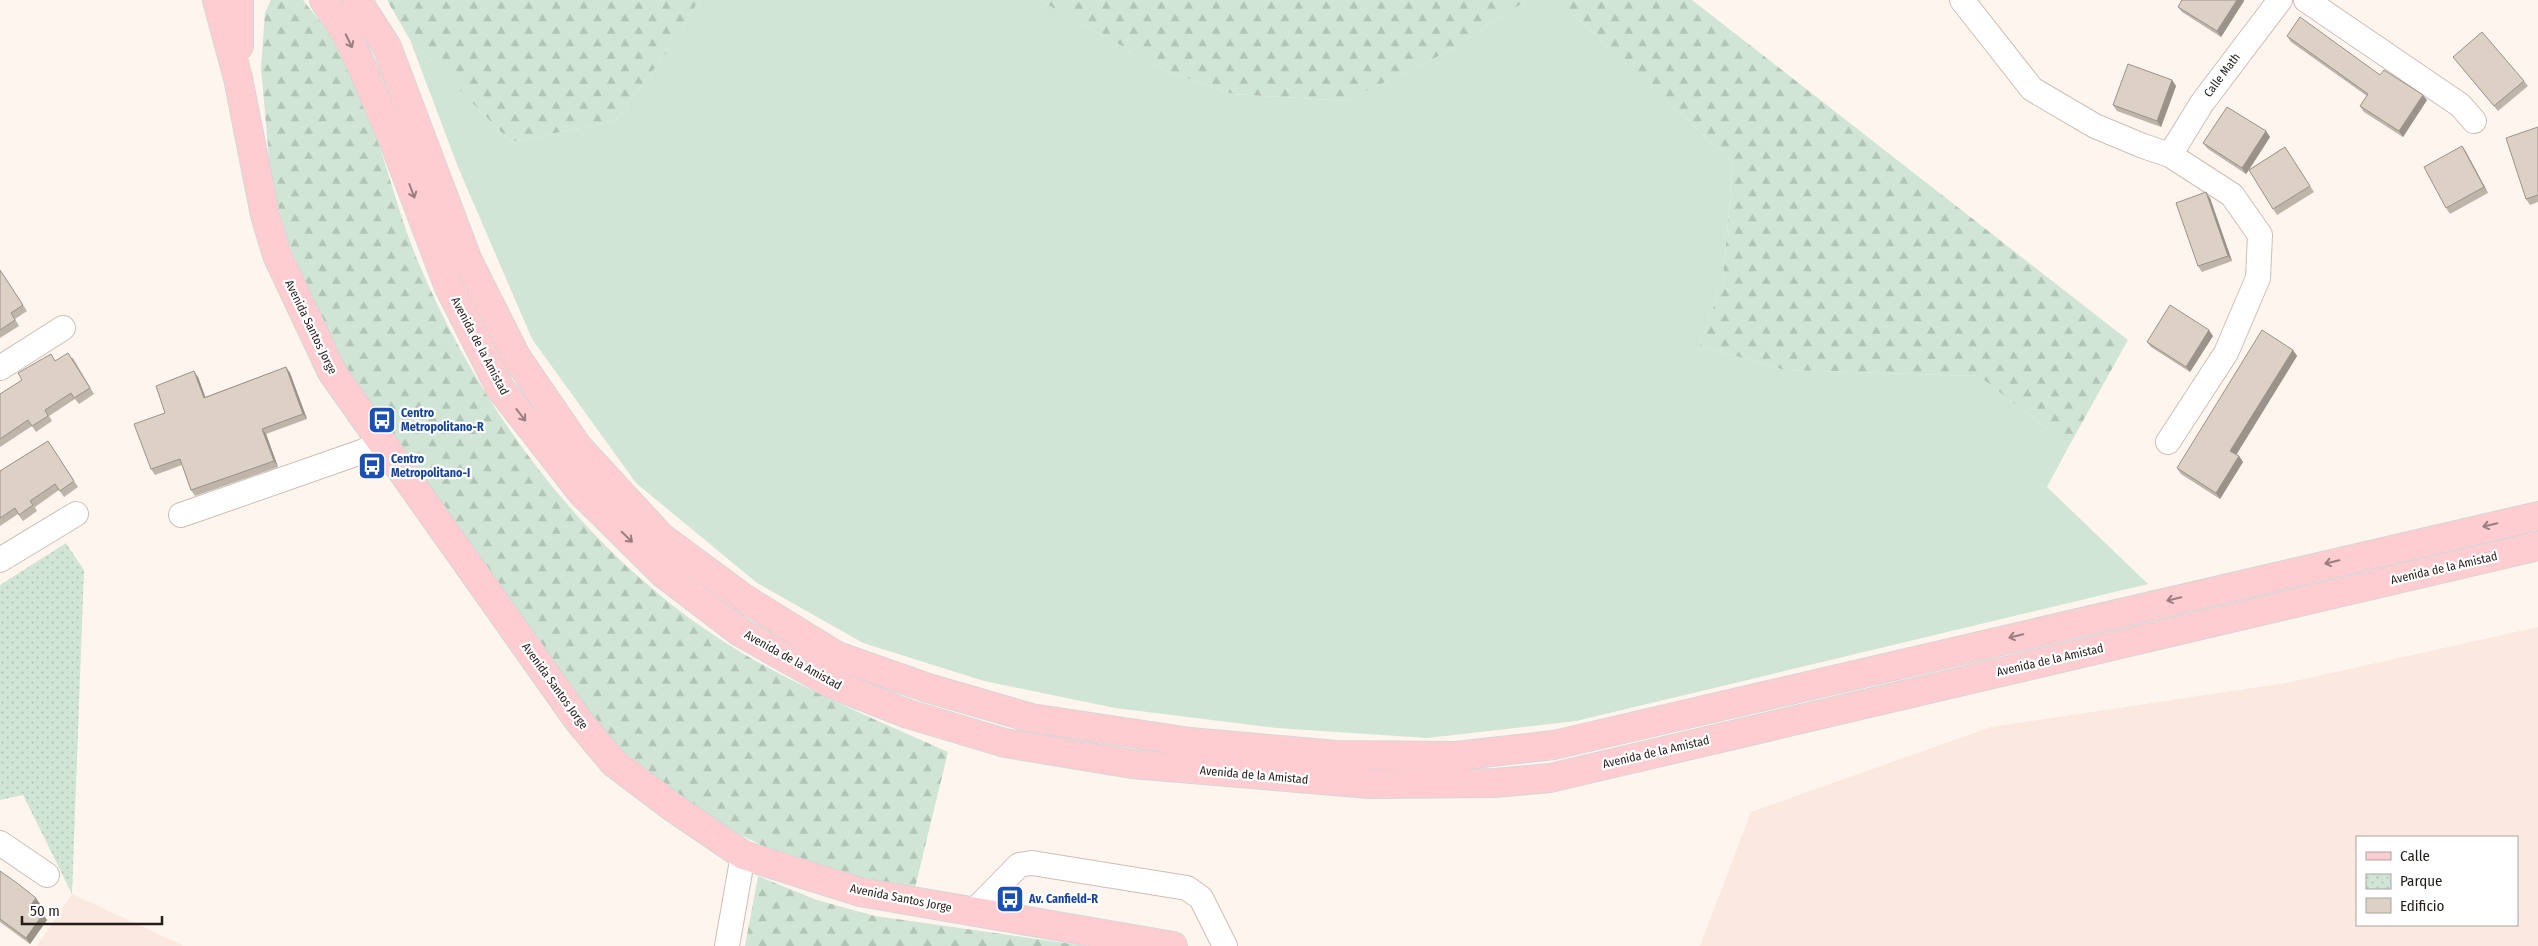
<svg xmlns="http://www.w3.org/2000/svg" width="2538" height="946" font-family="'Fira Sans Condensed',sans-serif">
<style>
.built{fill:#fbe8de;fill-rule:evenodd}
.grass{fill:#d0e5d5}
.forest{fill:url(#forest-firs)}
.park{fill:url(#park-dots)}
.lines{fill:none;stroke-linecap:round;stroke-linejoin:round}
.minor-casing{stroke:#cdbeb5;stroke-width:26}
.major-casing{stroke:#d7d6d6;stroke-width:30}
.minor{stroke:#fff;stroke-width:24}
.major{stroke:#fdcdd1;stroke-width:28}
.wall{fill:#beb4a9}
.shaded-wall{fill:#9b928a}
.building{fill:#ddd1c5;stroke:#9b928a}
.oneway{stroke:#9b7e7f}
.labels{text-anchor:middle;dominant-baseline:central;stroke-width:4.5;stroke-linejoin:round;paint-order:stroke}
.street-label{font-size:12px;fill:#231d1a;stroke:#fff}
.transit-label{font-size:12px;font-weight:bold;fill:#164399;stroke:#fff;text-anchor:start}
</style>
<defs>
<pattern id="forest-firs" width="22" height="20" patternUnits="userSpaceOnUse" patternTransform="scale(1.25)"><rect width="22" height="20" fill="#d0e5d5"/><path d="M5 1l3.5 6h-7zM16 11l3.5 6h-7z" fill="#b2c4b6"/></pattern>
<pattern id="park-dots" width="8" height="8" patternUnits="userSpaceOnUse" patternTransform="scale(1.25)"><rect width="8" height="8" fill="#d0e5d5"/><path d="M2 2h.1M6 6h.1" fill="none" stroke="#b2c4b6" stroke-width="1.8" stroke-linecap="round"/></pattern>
</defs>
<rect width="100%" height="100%" fill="#fff5ef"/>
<g class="built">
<path d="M2538,627V946H1700L1751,812L1991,727L2286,683ZM2517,837V925H2357V837Z"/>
<path d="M72,894L184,946H37Z"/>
</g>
<path class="grass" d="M699,0H1039L1167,71L1233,94L1346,101L1445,53L1527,0H1557L1733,162L1723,279L1700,346L1785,370L1979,376L2069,446L2047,487L2148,584L1576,721L1427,738L1277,728L1115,708L984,681L863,643L757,583L636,483L532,339L458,167L410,40L511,142L615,121L669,49Z"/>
<g class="forest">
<path d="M271,0H303C313,13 326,27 334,42C347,65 360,92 369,117C387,163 398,213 417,259C485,422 600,573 756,661C818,696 883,723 948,752L914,892L796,862L701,816L634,763L591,722L399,451L327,339L288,241L271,181L261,68L265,12Z"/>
<path d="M387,0H699L669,49L615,121L511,142L410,40Z"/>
<path d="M1039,0H1527L1445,53L1346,101L1233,94L1167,71Z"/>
<path d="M1557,0H1692L2128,340L2069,446L1979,376L1785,370L1700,346L1723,279L1733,162Z"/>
<path d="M758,876L817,900L875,916L1086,946H745Z"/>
</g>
<path class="park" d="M66,543L84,570L72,894L23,795L0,800V585Z"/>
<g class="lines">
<g class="minor-casing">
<g id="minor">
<path d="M1962,0L2032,89L2095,126L2143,146L2170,155L2232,195L2260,235L2258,278L2226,353L2168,442"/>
<path d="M2306,0L2460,105L2474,121"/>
<path d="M2170,155L2202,103L2280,0"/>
<path d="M0,368L63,328"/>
<path d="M181,515L364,451L380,442"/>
<path d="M0,560L76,514"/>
<path d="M0,843L47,875"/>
<path d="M973,912L1019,865L1032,863L1187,888L1201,898L1225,946"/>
<path d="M727,946L743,855"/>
</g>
</g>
<g class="major-casing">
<g id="major">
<path d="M217,0L238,78L265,215L277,255L332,372L578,720L614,763L671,806L743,855L860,892L1173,946"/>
<path d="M324,0L345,31L359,60L394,142L448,285L500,388L582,493L664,574L740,632L832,684L908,714L1005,743L1132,764L1370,784L1495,783L1550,778L2538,546"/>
<path d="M357,0L387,47L468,261L517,358L578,447L661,537L745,599L837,656L928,688L1031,718L1190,742L1336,755L1456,756L1554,745L2538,516"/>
<path d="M239,46V0"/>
</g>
</g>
<use href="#minor" class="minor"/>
<use href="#major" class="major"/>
</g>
<g class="wall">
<path d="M2244,1L2221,37L2182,12L2178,7Z"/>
<path d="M2287,36L2380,75L2427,100L2403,137L2364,112L2360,106L2367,96L2291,42Z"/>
<path d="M2453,57L2524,81L2528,86L2498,111Z"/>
<path d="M2172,80L2176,86L2161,127L2117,111L2113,105Z"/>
<path d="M2538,127V202L2530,205L2526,199Z"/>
<path d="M2266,131L2270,137L2249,170L2285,147L2314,192L2277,215L2249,170L2246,174L2208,149L2203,143Z"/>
<path d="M2462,146L2466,152L2488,193L2450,214L2446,208Z"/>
<path d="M2210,198L2232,261L2202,272L2198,266Z"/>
<path d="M0,270L27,311L15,319L19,326L0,338Z"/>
<path d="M2213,336L2190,372L2151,347L2147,342Z"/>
<path d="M2293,350L2297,356L2236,454L2239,456L2243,462L2220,499L2181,474L2177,468Z"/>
<path d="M73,358L94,394L79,404L75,399L49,416L52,421L36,432L32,426L0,447V394L56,361Z"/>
<path d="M286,367L290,373L307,419L266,434L278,467L195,496L191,490L182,465L155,475L151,469L165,413L198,377L205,397Z"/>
<path d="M48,441L78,487L64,497L59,490L35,507L37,511L23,521L18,514L0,526V471Z"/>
<path d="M0,871L40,904L36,910L47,920L30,944L0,922Z"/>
</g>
<g class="shaded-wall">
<path d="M2237,0H2244V1L2221,37L2217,31Z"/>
<path d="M2172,80L2176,86L2161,127L2157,121Z"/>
<path d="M2423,95L2427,100L2403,137L2399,131Z"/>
<path d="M2266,131L2270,137L2246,174L2242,168Z"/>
<path d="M2462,146L2466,152L2488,193L2484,187Z"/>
<path d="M2206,192L2210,198L2232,261L2228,256Z"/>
<path d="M2209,330L2213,336L2190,372L2186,367Z"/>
<path d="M2293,350L2297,356L2235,457L2230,451Z"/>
<path d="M286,367L290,373L307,419L303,414Z"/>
<path d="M194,371L198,377L208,404L204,398Z"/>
<path d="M262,429L266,434L278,467L274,461Z"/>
<path d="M2239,456L2243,462L2220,499L2216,493Z"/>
<path d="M36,898L40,904L34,912L30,906Z"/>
<path d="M43,914L47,920L30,944L26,938Z"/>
</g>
<g class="building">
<path d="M2182,0H2237L2217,31L2178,7Z"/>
<path d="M2300,17L2380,75L2384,70L2423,95L2399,131L2360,106L2368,94L2287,36Z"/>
<path d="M2482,32L2524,81L2494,106L2453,57Z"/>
<path d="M2128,64L2172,80L2157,121L2113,105Z"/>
<path d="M2227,107L2266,131L2242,168L2203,143Z"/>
<path d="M2538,127V195L2526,199L2506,138Z"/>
<path d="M2462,146L2484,187L2446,208L2424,167Z"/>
<path d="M2285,147L2310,186L2273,209L2249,170Z"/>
<path d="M2206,192L2228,256L2198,266L2176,203Z"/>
<path d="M0,270L23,305L11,313L15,320L0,330Z"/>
<path d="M2170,305L2209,330L2186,367L2147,342Z"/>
<path d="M2262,330L2293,350L2230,451L2239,456L2216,493L2177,468Z"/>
<path d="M68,353L90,388L74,398L71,393L45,410L48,416L32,426L28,420L0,439V394L22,380L18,373L30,366L51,354L55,361Z"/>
<path d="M286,367L303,414L262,429L274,461L191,490L180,459L151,469L134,424L165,413L156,386L194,371L204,398Z"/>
<path d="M48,441L74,481L60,491L55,484L30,501L33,505L19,515L15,508L0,518V471Z"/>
<path d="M0,871L17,883L36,898L30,906L43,914L26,938L0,919Z"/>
</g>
<defs><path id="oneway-shaft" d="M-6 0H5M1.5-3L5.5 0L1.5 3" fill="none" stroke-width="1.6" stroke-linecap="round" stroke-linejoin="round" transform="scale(1.25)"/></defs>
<g class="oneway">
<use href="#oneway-shaft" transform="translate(349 41) rotate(64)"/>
<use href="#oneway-shaft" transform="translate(412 191) rotate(69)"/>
<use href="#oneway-shaft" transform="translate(521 415) rotate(52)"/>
<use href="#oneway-shaft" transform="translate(2490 525) rotate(167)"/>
<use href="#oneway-shaft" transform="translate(627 537) rotate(44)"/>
<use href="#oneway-shaft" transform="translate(2332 562) rotate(167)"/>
<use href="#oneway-shaft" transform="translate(2174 599) rotate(167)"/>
<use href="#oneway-shaft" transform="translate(2016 636) rotate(167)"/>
</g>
<defs>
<g id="bus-square" transform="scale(1.4375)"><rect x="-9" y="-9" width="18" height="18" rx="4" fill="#1a4fb4" stroke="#fff"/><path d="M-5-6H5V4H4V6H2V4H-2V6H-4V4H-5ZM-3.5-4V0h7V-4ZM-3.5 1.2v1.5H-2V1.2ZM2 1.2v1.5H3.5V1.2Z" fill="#fff"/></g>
</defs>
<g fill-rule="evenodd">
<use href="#bus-square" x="382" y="420"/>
<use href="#bus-square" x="372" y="466"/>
<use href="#bus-square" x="1010" y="899"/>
</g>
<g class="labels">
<g class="street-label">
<text transform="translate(2222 75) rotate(-53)">Calle Math</text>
<text transform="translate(311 327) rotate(64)">Avenida Santos Jorge</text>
<text transform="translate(480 346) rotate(62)">Avenida de la Amistad</text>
<text transform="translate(2444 568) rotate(-13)">Avenida de la Amistad</text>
<text transform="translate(793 660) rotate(29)">Avenida de la Amistad</text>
<text transform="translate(2050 660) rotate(-13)">Avenida de la Amistad</text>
<text transform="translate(555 686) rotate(54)">Avenida Santos Jorge</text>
<text transform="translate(1656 752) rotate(-13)">Avenida de la Amistad</text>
<text transform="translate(1254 775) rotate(5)">Avenida de la Amistad</text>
<text transform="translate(901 898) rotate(11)">Avenida Santos Jorge</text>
</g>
<g class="transit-label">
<text x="401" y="413">Centro<tspan x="401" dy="14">Metropolitano-R</tspan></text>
<text x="391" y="459">Centro<tspan x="391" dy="14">Metropolitano-I</tspan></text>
<text x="1029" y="899">Av. Canfield-R</text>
</g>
</g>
<rect x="2356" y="836" width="162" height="90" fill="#ffffff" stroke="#a7a5a3"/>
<rect x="2366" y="852" width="25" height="8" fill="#fdcdd1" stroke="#a7a5a3"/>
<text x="2400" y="861" font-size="15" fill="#231d1a">Calle</text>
<rect x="2366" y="874" width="25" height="15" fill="url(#park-dots)" stroke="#a7a5a3"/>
<text x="2400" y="886" font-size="15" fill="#231d1a">Parque</text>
<rect x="2366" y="898" width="25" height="15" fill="#ddd1c5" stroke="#a7a5a3"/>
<text x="2400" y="911" font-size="15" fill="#231d1a">Edificio</text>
<path d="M22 916v8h140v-8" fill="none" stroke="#231d1a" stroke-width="2.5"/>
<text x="30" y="916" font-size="15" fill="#231d1a" stroke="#ffffff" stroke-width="4" paint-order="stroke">50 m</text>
</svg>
